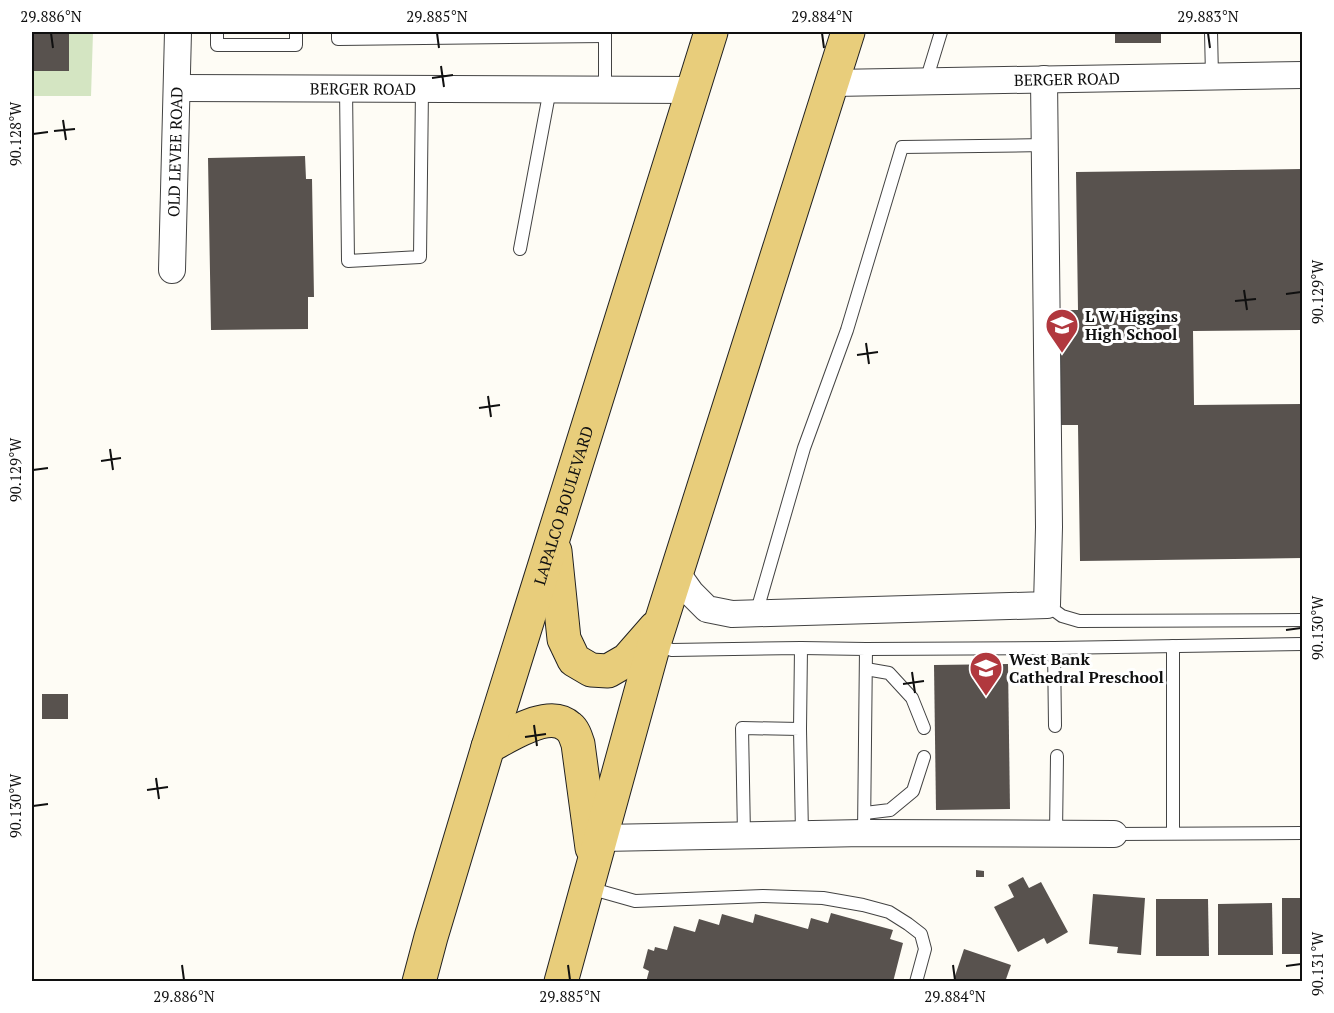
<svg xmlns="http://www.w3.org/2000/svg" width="1334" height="1013" font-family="'PT Serif',serif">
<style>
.green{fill:#d4e5c2}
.building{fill:#58524e}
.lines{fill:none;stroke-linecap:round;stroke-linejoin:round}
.service-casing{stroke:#434343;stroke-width:14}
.minor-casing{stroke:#434343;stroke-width:28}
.primary-casing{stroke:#212121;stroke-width:35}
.service{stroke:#fff;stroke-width:12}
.minor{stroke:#fff;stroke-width:26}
.primary{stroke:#e8cd7b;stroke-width:33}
.ticks{fill:none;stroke:#101010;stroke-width:2}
.labels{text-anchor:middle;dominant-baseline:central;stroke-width:6;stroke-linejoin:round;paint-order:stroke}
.street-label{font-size:16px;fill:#101010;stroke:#fff}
.poi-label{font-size:16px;font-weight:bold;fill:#101010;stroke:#fff;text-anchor:start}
.neatline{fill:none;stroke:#101010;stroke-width:2}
.ticks-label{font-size:15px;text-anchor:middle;fill:#101010}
</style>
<rect width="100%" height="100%" fill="#fefcf5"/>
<path class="green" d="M32,32H93L91,96H32Z"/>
<g class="building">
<rect x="32" y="32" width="37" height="39"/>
<rect x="1115" y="32" width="46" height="11"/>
<path d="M305,156L306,179H312L314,297H308V329L211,330L208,158Z"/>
<path d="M1302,169V330L1193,331L1194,405L1302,404V558L1080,561L1078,425H1058L1057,310H1078L1076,172Z"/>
<path d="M1008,664L1010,809L936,810L934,665Z"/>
<rect x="42" y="694" width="26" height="25"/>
<path d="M976,870L984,871V877H976Z"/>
<path d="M1023,877L1029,888L1041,882L1068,932L1047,944L1044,938L1018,952L994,907L1014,897L1008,885Z"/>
<path d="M1093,894L1145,898L1141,955L1117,953L1118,947L1089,944Z"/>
<rect x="1282" y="898" width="20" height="56"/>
<path d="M1156,899H1208L1209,956H1156Z"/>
<path d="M1272,903L1273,955H1218V904Z"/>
<path d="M831,913L893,930L890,939L903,943L893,982H646L649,971L643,968L648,949L654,951L655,947L667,950L674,926L695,932L699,919L719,925L722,914L753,923L755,914L808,929L811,918L828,923Z"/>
<path d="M964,949L1011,965L1005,982H953Z"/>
</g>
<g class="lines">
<g class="service-casing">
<g id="service">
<path d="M217,32V45H296V32"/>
<path d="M338,32V39L605,36"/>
<path d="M1211,32L1212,76"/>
<path d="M926,81L941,32"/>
<path d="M346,88L348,261L420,257L422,89"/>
<path d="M605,89V32"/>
<path d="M520,249L550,89"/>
<path d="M1047,605L1062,616L1079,621L1302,620"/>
<path d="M756,614L804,448L847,330L902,147L1045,145"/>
<path d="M656,645L672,650L801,648L800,729"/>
<path d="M801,648L866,649L864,833"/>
<path d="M1054,648L1055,726"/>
<path d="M866,649L1054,648L1302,644"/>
<path d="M866,669L889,673L912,698L924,728"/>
<path d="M865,813L890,810L913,791L924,757"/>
<path d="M1173,833V646"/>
<path d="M1056,834L1057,756"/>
<path d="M1114,834L1302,833"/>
<path d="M744,835L742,728L800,729L802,834"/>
<path d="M589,888L635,901L763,896L823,898L863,905L889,912L908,924L921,934L925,949L916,982"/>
</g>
</g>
<g class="minor-casing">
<g id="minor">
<path id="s1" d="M833,83L1302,75"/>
<path id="s2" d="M177,88L693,90"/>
<path id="s3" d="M172,270L178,32"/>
<path d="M676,572L691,593L707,609L732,614L1047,605L1049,527L1044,79"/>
<path d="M601,838L864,833L1114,834"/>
</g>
</g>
<g class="primary-casing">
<g id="primary">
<path d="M555,551L564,639L574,660L591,670L608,671L627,660L655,628"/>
<path d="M488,747C507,737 549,708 569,727C574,731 576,738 578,744L592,848"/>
<path id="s4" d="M419,982L431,937L488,747L711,32"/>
<path d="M561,982L654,644L848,32"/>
</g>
</g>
<use href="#service" class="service"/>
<use href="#minor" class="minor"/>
<use href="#primary" class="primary"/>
</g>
<path class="ticks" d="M51,33L53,48M437,33L439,48M822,33L824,48M1208,33L1210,48M441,66L444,87M432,78L453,75M63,120L66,140M54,131L75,129M33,134L48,132M1244,290L1247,310M1286,294L1301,292M1235,301L1256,299M866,343L869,364M857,355L878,352M488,396L491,417M479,408L500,405M110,449L113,470M101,461L121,458M33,470L48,468M1286,630L1301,628M912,672L915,693M903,684L924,681M534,725L537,746M525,737L546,734M156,778L159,799M147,790L168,787M33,806L48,804M182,965L184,980M568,965L570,980M953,965L955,980M1286,966L1301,964"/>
<defs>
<g id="school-pin" transform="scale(1.725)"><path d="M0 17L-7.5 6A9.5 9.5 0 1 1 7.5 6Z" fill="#b1383e" stroke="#fff"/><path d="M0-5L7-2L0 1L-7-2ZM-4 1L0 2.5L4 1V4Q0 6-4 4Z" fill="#fff"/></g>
</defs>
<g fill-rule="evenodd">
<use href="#school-pin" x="1062" y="325"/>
<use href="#school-pin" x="986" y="668"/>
</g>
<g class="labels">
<g class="street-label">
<text stroke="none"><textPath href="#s1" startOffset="234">BERGER ROAD</textPath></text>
<text stroke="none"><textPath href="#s2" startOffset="186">BERGER ROAD</textPath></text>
<text stroke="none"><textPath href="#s3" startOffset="118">OLD LEVEE ROAD</textPath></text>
<text stroke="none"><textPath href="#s4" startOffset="498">LAPALCO BOULEVARD</textPath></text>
</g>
<g class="poi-label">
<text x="1085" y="316">L W Higgins<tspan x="1085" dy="18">High School</tspan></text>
<text x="1009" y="659">West Bank<tspan x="1009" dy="18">Cathedral Preschool</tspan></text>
</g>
</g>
<rect width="1334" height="1013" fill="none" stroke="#ffffff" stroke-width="66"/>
<rect x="33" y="33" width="1268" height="947" class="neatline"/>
<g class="ticks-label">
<text x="51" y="22">29.886°N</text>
<text x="437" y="22">29.885°N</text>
<text x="822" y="22">29.884°N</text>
<text x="1208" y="22">29.883°N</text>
<text transform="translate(16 134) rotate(-90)" y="5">90.128°W</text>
<text transform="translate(1318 292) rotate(-90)" y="5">90.129°W</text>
<text transform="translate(16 470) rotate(-90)" y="5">90.129°W</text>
<text transform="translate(1318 628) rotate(-90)" y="5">90.130°W</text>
<text transform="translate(16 806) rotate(-90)" y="5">90.130°W</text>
<text transform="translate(1318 964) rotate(-90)" y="5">90.131°W</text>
<text x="184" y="1002">29.886°N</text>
<text x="570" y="1002">29.885°N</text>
<text x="955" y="1002">29.884°N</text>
</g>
</svg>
